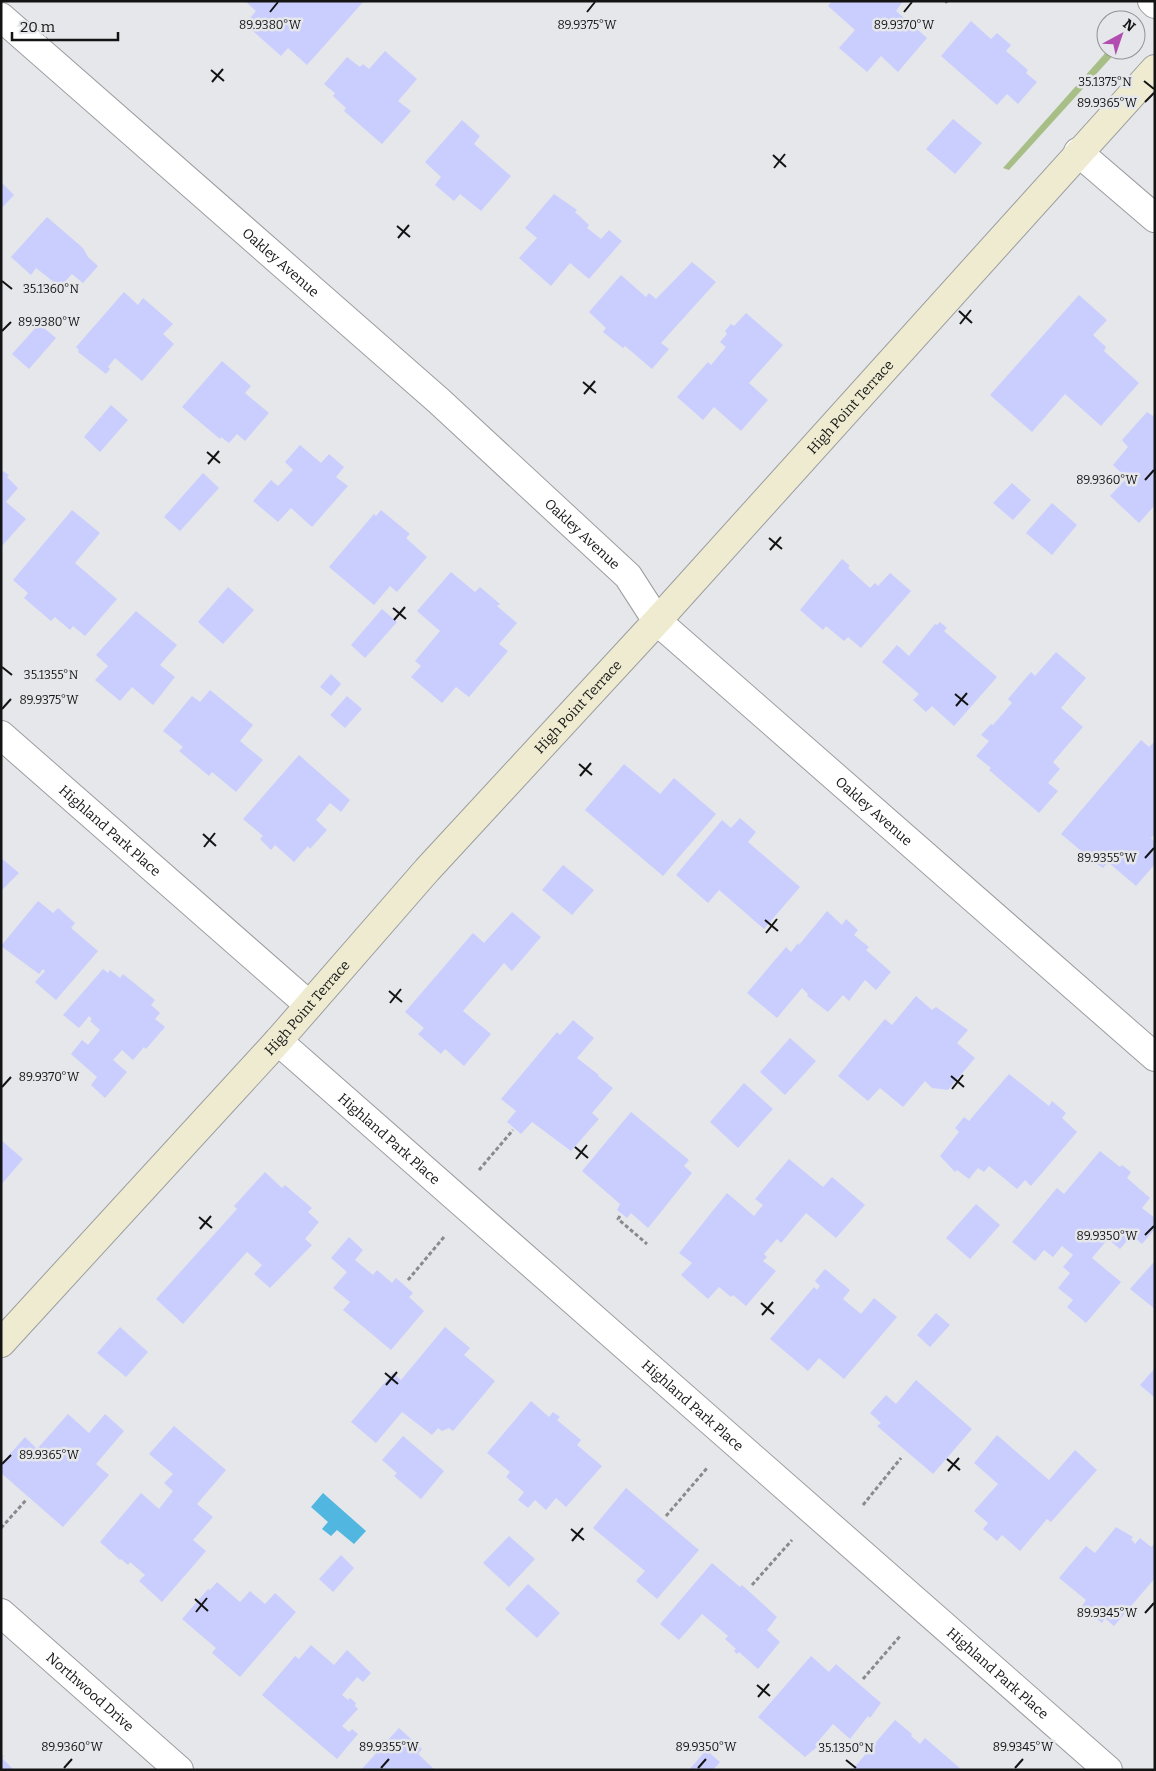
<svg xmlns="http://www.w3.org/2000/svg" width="1156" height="1771" font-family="Bitter,serif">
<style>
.green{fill:#a7bf86}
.water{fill:#51b7e1}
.building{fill:#cacefe}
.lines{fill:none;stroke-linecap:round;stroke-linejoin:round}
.street-casing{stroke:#9c9da0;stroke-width:30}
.secondary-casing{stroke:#9c9da0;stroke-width:30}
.path{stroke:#8a8a8c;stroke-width:3;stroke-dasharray:4 2.5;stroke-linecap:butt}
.street{stroke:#fff;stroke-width:28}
.secondary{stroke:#eeebd0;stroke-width:28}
.ticks{fill:none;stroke:#141415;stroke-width:2}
.labels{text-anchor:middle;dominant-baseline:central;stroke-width:5;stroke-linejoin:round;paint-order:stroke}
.street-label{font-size:14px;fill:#141415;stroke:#e6e7ea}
.ticks-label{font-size:12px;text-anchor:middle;fill:#141415;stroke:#e6e7ea;stroke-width:5;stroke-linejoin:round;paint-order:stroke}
</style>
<rect width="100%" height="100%" fill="#e6e7ea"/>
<path class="green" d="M1108,50H1118L1009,170L1003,168Z"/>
<path class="water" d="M323,1493L366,1531L354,1544L337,1530L331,1536L322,1529L328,1522L311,1507Z"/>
<g class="building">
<path d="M245,1H364L307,65L288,48L281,56L245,24L256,11Z"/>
<path d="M832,1H903L896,11L927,38L898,72L881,56L867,72L839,48L855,30L828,6Z"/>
<path d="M971,21L991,39L997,33L1011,45L1006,51L1028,70L1026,73L1037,82L1018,104L1007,94L997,105L941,56Z"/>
<path d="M385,51L417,79L398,101L411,111L382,144L344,111L346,108L333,96L335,93L324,84L347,57L360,67L363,64L369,69Z"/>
<path d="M953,119L982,143L955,174L926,149Z"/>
<path d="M462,120L480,136L474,144L511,176L481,211L460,194L454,201L435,185L441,177L425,162Z"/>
<path d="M1,182L14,195L1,209Z"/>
<path d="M554,194L577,210L575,212L589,225L587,228L601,239L609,230L622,241L589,279L570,263L551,286L519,258L537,238L525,228Z"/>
<path d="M47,217L83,248L88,257L98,266L83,283L72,274L60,287L36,268L31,275L11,257Z"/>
<path d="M692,262L716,282L661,343L669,349L652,369L625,346L623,348L603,332L606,328L589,312L621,275L646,297L649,293L656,299Z"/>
<path d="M124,292L138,305L143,298L173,324L163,334L174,344L142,381L115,358L108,367L110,369L106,374L78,352L79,350L76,347Z"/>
<path d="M1079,295L1107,320L1093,335L1106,347L1104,351L1139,383L1101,426L1065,394L1032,432L990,395Z"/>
<path d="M746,313L783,345L749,383L768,400L741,431L714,407L703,420L677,397L708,362L711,365L726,347L720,342L727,334L725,331L731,324L734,326Z"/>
<path d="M39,324L56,338L29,369L12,354Z"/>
<path d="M222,361L251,386L245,393L269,413L245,441L237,434L229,443L221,437L220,439L182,407Z"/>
<path d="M111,405L128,420L100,452L84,437Z"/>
<path d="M1147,412L1153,416L1155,414V505L1139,523L1110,496L1127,478L1113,465L1128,447L1122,440Z"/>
<path d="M300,445L321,463L329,454L344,467L336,477L348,486L312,527L291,508L278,522L253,501L271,480L278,486L293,470L285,462Z"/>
<path d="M3,471L9,475L7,477L18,488L6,502L26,519L1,547V472Z"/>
<path d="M203,473L219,488L180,531L164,517Z"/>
<path d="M1012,483L1031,500L1013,520L993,503Z"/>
<path d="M1052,503L1077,525L1052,555L1026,533Z"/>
<path d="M72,510L100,533L75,563L117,599L85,636L73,626L70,630L55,617L51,621L24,598L28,593L13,580Z"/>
<path d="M381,510L410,534L406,538L427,557L397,592L390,586L374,605L329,567L374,514L376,516Z"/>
<path d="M842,559L850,566L848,568L870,588L875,583L878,586L890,573L911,591L861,648L848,637L844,641L826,626L823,630L800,610Z"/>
<path d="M451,572L475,592L480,587L500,604L497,606L517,623L499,644L508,651L469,697L456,687L442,703L411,677L421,666L415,661L440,631L417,611Z"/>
<path d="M228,587L254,610L223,644L198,622Z"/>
<path d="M382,609L397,622L365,658L351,645Z"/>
<path d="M136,611L177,645L160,665L175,677L153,705L132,687L120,701L95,680L108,666L96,655Z"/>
<path d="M940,622L947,628L944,631L997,677L954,726L932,706L926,712L913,700L919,694L882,662L897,645L909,656L935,624L937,625Z"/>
<path d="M1056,652L1086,678L1061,708L1083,727L1053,762L1060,769L1048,783L1058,791L1039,813L989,770L991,768L976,756L989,741L981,735L991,724L993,725L1012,703L1008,699L1031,672L1035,676Z"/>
<path d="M331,674L341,684L331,696L320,687Z"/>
<path d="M210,690L253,725L240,741L263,760L236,792L212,772L209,776L179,751L183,747L163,731L192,696L200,702Z"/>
<path d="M347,696L362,709L345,728L330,715Z"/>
<path d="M1141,740L1149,747L1155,741V834L1151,838L1155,842V864L1136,886L1108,862L1103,868L1093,861L1061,834Z"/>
<path d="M299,755L350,800L341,812L330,803L316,820L327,830L310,849L308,846L294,862L275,845L271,850L260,839L263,836L243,819Z"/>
<path d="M624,764L660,794L674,778L716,814L663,876L585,810Z"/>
<path d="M740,818L756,832L748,842L800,887L764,929L719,890L708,903L676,875L722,820L731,828Z"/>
<path d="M1,858L19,873L1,891Z"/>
<path d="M563,865L594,890L572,915L542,890Z"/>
<path d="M38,901L53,913L58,908L75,923L71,928L98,951L56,1000L35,982L45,971L43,969L39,974L1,946Z"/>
<path d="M827,911L842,925L846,919L858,930L854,935L869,947L866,950L891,972L876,990L865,980L849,1001L843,995L828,1012L807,996L808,994L802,988L777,1018L747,993L786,947L791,952L798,943L799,945Z"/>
<path d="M512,912L541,937L512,971L504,963L463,1011L491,1034L464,1066L445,1049L441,1054L418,1034L424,1028L405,1012L473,933L484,943Z"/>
<path d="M103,969L108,973L110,970L120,978L123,974L155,1000L151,1005L160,1013L155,1019L165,1027L146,1049L144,1047L133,1060L122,1050L113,1060L127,1072L105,1098L91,1085L97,1077L71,1054L82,1040L88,1045L100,1030L90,1021L92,1019L89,1016L79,1028L63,1015Z"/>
<path d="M916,996L932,1010L936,1007L968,1030L957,1043L975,1058L948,1090L932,1088L925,1081L903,1107L880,1088L868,1101L838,1076L885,1019L892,1025Z"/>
<path d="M573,1020L594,1038L577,1058L599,1075L598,1076L613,1088L592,1113L599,1119L571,1151L532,1122L521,1134L507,1122L516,1111L501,1099L557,1032L560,1035Z"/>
<path d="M790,1038L816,1061L785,1095L760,1072Z"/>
<path d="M1009,1074L1049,1106L1052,1101L1066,1113L1062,1118L1077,1132L1031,1186L1025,1180L1017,1189L989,1166L984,1172L978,1168L969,1179L957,1170L955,1172L940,1156L959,1132L955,1128L964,1117L969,1121Z"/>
<path d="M744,1083L773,1109L738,1148L710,1122Z"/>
<path d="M631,1112L689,1160L684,1166L692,1173L648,1228L631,1213L627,1218L617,1210L620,1204L582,1171Z"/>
<path d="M1,1140L23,1159L1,1185Z"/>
<path d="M1100,1151L1120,1167L1122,1165L1131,1172L1127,1178L1150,1198L1142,1208L1155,1218V1229L1142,1244L1132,1235L1120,1249L1108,1239L1092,1258L1121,1282L1086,1323L1067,1307L1073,1300L1058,1288L1070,1273L1063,1267L1073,1255L1062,1246L1053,1257L1044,1250L1035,1261L1012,1242L1057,1188L1064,1194Z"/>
<path d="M789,1159L823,1187L832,1177L865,1205L836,1238L806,1213L781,1243L777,1239L764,1254L767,1257L763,1261L776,1271L746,1306L733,1295L731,1297L719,1287L708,1299L681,1275L692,1263L679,1253L727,1193L754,1216L763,1205L755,1199Z"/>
<path d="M265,1172L282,1188L285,1185L312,1208L308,1212L319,1222L305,1239L312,1245L270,1288L254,1274L262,1265L247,1252L183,1324L156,1299L237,1209L234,1206Z"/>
<path d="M976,1204L1000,1225L970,1259L946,1238Z"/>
<path d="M349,1237L363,1250L355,1260L373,1275L377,1270L392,1283L396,1278L413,1293L409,1297L424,1311L391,1350L343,1310L350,1302L333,1288L347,1272L331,1258Z"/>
<path d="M1153,1263L1155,1265V1309L1130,1289Z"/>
<path d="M825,1269L850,1290L843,1299L861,1314L874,1298L897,1317L844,1379L819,1358L808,1371L770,1339L814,1287L817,1290L820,1286L815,1281Z"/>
<path d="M936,1313L950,1325L930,1347L917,1335Z"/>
<path d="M120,1327L148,1352L126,1377L97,1353Z"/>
<path d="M445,1327L470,1348L464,1355L495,1381L453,1431L449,1428L442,1431L438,1428L432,1435L402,1412L376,1443L351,1422L393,1373L401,1380Z"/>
<path d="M1155,1368V1398L1140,1385Z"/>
<path d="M916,1380L972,1429L933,1474L877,1426L881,1423L870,1413L886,1395L896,1404Z"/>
<path d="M531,1401L549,1417L553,1412L560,1417L557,1420L581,1440L577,1445L602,1466L566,1507L556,1498L546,1510L535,1500L528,1508L518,1500L524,1492L506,1477L510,1472L487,1453Z"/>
<path d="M68,1414L89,1433L105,1414L124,1431L96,1464L109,1475L63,1527L1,1473V1464L25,1437L37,1449Z"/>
<path d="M174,1426L226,1470L197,1504L213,1517L193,1540L206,1551L162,1602L139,1581L145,1575L130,1562L128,1565L121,1559L120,1560L100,1542L141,1493L159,1509L173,1491L164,1483L173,1474L149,1454Z"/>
<path d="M997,1435L1049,1480L1075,1450L1097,1470L1051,1522L1047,1519L1020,1551L1002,1535L997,1541L983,1529L988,1523L974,1511L998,1484L974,1463Z"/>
<path d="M403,1436L444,1471L421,1499L394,1476L397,1473L382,1460Z"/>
<path d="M626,1488L699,1550L657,1599L636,1581L645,1571L593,1528Z"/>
<path d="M1116,1527L1133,1537L1131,1539L1135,1544L1140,1538L1151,1547L1155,1543V1578L1114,1626L1105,1618L1102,1623L1082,1606L1086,1600L1059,1578L1086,1546L1095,1553Z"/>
<path d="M509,1536L535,1559L509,1587L483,1563Z"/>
<path d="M341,1555L354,1568L333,1592L319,1579Z"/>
<path d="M712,1563L740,1587L742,1585L777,1617L767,1630L780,1642L758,1669L739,1652L737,1654L734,1651L736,1649L725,1639L728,1636L702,1614L679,1640L660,1624Z"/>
<path d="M217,1582L240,1602L250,1591L265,1604L275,1593L296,1612L240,1677L212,1653L216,1648L182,1619L208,1589L210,1590Z"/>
<path d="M528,1584L560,1613L537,1638L505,1609Z"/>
<path d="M311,1645L334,1665L347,1650L371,1673L363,1682L357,1677L342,1695L348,1700L350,1698L356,1703L355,1706L358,1709L342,1726L349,1732L352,1729L358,1734L337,1759L262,1695L295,1656L299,1659Z"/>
<path d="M811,1656L829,1672L836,1664L881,1703L870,1718L868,1716L850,1739L833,1724L815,1745L817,1747L805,1757L758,1717Z"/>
<path d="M895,1720L912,1734L911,1736L920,1744L925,1738L962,1770H852Z"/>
<path d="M399,1728L422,1749L418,1754L435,1770H361Z"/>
<path d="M706,1750L720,1762L713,1770H689Z"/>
<path d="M1,1754L4,1756L2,1758L14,1770H1Z"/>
</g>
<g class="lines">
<g class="street-casing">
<g id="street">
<path d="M1152,1L1155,4"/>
<path id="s1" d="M1,17L439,401L628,576L657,621L1155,1057"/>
<path d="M1078,152L1155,218"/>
<path id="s2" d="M1,735L309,1005"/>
<path id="s3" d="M278,1041L1108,1770"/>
<path id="s4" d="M1,1613L179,1770"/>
</g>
</g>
<g class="secondary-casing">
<g id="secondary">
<path id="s5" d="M1,1343L278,1041L427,870L657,621L1155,69"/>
</g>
</g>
<g class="path">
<path d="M946,1L947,3"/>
<path d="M479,1170L513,1130"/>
<path d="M620,1216L618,1219L647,1244"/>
<path d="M408,1280L444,1237"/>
<path d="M863,1505L901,1458"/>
<path d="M666,1516L708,1467"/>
<path d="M1,1528L27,1499"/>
<path d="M752,1585L792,1540"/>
<path d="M863,1679L901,1635"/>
</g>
<use href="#street" class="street"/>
<use href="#secondary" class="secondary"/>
</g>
<path class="ticks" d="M270,12L278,2M587,12L595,2M904,12L912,2M211,70L224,81M1144,81L1154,89M212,82L223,69M1145,102L1154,93M773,155L786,167M774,168L785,154M397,226L410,237M398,238L409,225M2,281L12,289M959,311L972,323M960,324L971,310M2,331L11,322M583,382L596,393M584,394L595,381M207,452L220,463M208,464L219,451M1145,480L1154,470M769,538L782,549M770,550L781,537M393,608L406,619M394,620L405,607M2,667L12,675M955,694L968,705M956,706L967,693M2,709L11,699M579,764L592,775M580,776L591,763M203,834L216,846M204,847L215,833M1145,858L1154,848M765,920L778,931M766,933L777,919M389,991L402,1002M390,1003L401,989M951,1076L964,1087M2,1087L11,1077M952,1089L963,1075M575,1147L588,1158M576,1159L587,1145M199,1217L212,1228M200,1229L211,1216M1145,1235L1154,1226M761,1303L774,1314M762,1315L773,1302M385,1373L398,1384M386,1385L397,1372M947,1459L960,1470M2,1464L11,1455M948,1471L959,1458M571,1529L584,1540M572,1541L583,1528M195,1599L208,1611M196,1612L207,1598M1145,1613L1154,1603M757,1685L770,1696M758,1697L769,1684M846,1760L856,1768M64,1768L72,1759M381,1768L389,1759M698,1768L706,1759M1015,1768L1023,1759"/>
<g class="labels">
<g class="street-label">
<text stroke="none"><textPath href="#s1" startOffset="372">Oakley Avenue</textPath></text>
<text stroke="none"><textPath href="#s5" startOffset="1264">High Point Terrace</textPath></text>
<text stroke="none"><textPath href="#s1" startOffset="778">Oakley Avenue</textPath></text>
<text stroke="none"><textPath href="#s5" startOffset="859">High Point Terrace</textPath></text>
<text stroke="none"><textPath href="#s1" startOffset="1182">Oakley Avenue</textPath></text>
<text stroke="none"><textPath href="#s2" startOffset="145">Highland Park Place</textPath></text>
<text stroke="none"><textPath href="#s5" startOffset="454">High Point Terrace</textPath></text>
<text stroke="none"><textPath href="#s3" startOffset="148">Highland Park Place</textPath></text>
<text stroke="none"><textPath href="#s3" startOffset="552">Highland Park Place</textPath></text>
<text stroke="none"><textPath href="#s3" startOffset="958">Highland Park Place</textPath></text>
<text stroke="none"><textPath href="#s4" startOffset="119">Northwood Drive</textPath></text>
</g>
</g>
<g class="ticks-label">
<text x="270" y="29">89.9380°W</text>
<text x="587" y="29">89.9375°W</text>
<text x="904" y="29">89.9370°W</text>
<text x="1105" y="86">35.1375°N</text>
<text x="1107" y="107">89.9365°W</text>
<text x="51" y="293">35.1360°N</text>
<text x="49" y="326">89.9380°W</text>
<text x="1107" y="484">89.9360°W</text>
<text x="51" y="679">35.1355°N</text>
<text x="49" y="704">89.9375°W</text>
<text x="1107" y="862">89.9355°W</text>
<text x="49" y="1081">89.9370°W</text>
<text x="1107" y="1240">89.9350°W</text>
<text x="49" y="1459">89.9365°W</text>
<text x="1107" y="1617">89.9345°W</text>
<text x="72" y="1751">89.9360°W</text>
<text x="389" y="1751">89.9355°W</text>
<text x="706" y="1751">89.9350°W</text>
<text x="1023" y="1751">89.9345°W</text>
<text x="846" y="1752">35.1350°N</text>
</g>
<rect width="1156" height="1771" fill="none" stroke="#141415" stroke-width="5"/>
<g transform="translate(1121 35) rotate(40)"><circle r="24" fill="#e6e7ea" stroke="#929395"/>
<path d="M0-4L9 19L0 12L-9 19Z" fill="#b24cb0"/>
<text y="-8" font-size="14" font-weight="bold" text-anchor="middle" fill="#141415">N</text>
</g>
<path d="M12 32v8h106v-8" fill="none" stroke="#141415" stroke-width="2.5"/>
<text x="20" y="32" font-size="15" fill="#141415" stroke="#e6e7ea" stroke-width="4" paint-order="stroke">20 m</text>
</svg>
